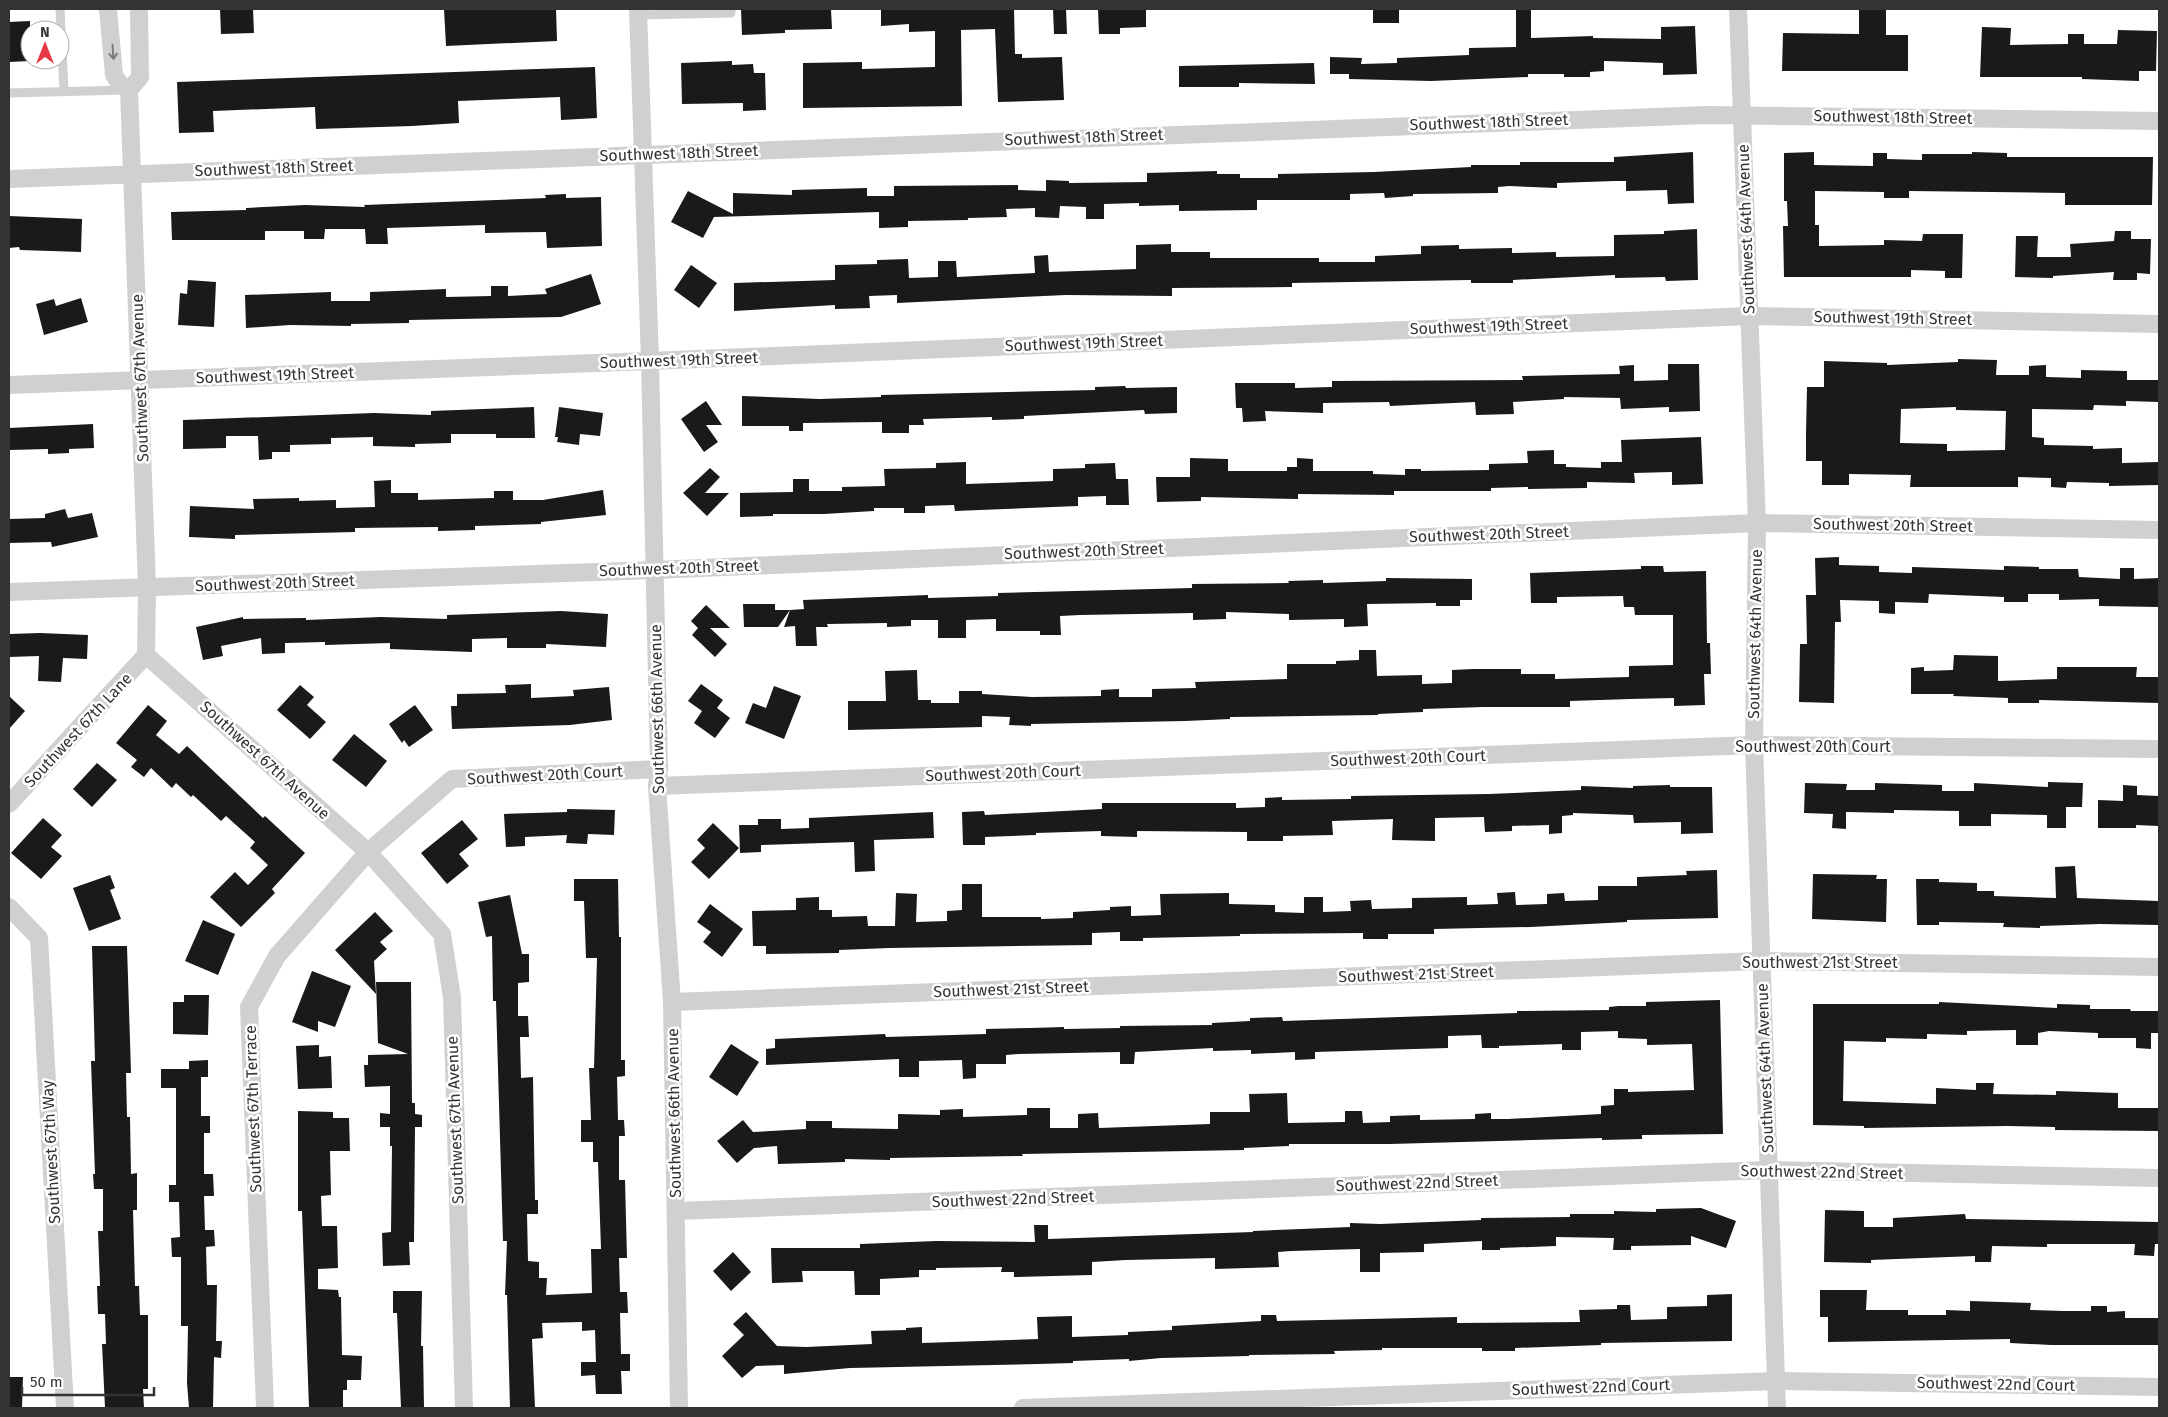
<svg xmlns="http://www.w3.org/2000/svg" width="2168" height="1417" font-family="'Fira Sans',sans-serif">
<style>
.building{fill:#1a1a1a;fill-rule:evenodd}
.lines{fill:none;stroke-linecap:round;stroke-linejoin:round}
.service{stroke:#d0d0d0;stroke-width:9}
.minor{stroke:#d0d0d0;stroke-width:18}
.oneway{stroke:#7a7a7a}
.labels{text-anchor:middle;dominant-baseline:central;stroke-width:5;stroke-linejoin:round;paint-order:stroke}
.street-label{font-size:16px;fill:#333;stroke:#fff}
</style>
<rect width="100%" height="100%" fill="#fff"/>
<g class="building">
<path d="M220,9H253L254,33L221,34Z"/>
<path d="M444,9H556L557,41L446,46Z"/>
<path d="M741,9H831L832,29L785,30V33L742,35Z"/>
<path d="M881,9H1014L1015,54H1022V58L1062,57L1064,100L998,102L995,29L961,30L962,106L803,108V63L862,62V69L935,67V31L909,32V24L881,26Z"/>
<path d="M1053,9H1066L1067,34H1054Z"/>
<path d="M1098,9H1146V27L1120,28V34H1099Z"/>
<rect x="1373" y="9" width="26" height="14"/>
<path d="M1516,9H1531V38L1593,36V38L1661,39V27L1695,26L1697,74L1663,75V63L1604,61V71L1590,72V77H1564V74H1528V77L1431,81L1349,79V74H1330V57L1362,58L1361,64L1397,63V58L1469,55V48L1516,47Z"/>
<path d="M1859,9H1886V35H1908V71H1782L1783,33L1859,34Z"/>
<path d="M30,21V61L9,62V22Z"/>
<path d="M1982,27L2011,28L2010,45L2068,44V34H2084V44H2117L2118,30L2157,31L2156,71H2139V81L2082,79V77H1980Z"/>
<path d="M732,61V65L753,64L754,73H765L766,110L743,111V103L682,104L681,63Z"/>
<path d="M1314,63L1315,84L1239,83V87H1179V66Z"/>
<path d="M595,67L597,118L561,120L560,97L458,101L459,123L412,126L316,129L315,107L213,111L214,132L179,133L177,82Z"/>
<path d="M1693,152L1694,203L1668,204L1667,190L1626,191V181H1615L1557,183V188L1509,186L1498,187V193L1413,194V196L1385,198L1384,193L1350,194V200H1257V210L1179,211V205L1139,206V203L1104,204V219H1086V207L1060,206L1059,218L1035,217V208L1006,209L1007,217L968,218V220L908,221V227L879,228V212L714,217L703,238L671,222L688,191L733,214V193L792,195V190L867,188V196H894V186L1018,185V190L1046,191V180L1069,181V183L1147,182V173L1217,171V174H1240V178H1278V174L1374,172L1471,167V165H1520V162H1614V157Z"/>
<path d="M1814,152V165L1873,166V153H1887V159L1922,160V154H1972V152L2007,153V157H2153L2152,205H2065V193L1909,191V198H1884V192L1815,191V225H1819V246L1884,245V240L1922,241L1923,234H1963L1962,278H1945V271L1911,270V277H1784L1783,226H1788L1787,201H1784V153Z"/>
<path d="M566,194V198L601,197L602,246L547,248L546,232L485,233V225L387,228L388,244H366L365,229H325L324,239H304V231H265V240H172L171,212L246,210V208L305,205L365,207L364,205L546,198L545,195Z"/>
<path d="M9,216L82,219L81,252L20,250L19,247L9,248Z"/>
<path d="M1697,229L1698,280L1666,281L1665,277L1615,278V275L1513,280V283H1471V280L1292,283V287L1172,288V296L1066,295L897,303V295L869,296L870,308L835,309V305L734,311V283L835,280V265L877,264V260L908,259L909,278L938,277V261H956L957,277L1035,273L1034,256L1048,255L1049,272L1136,269V245L1171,244V252H1210V258H1319V262H1375V256L1421,254V246L1459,245V249L1512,248V253L1556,252V257L1614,256V235L1664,234V231Z"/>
<path d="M2115,231H2131V239H2151L2150,274L2137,273V280H2113L2114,272L2053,276V278L2015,277L2016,236H2038L2037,257H2071L2070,244L2114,241Z"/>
<path d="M691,265L717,283L699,308L674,290Z"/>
<path d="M591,274L601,304L561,317L409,320V323L351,324V326L290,325L246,328L245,295L331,292V301H370V292L446,289V297L491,296V286H508V296L547,294L545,289Z"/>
<path d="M188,280L216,282L214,327L178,325L180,293L187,294Z"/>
<path d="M81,298L88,322L44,335L36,304L54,299L56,306Z"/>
<path d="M1958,359L1997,360L1996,375H2029V366L2046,365V377L2081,378V370L2127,371V380H2159V402L2126,401V406L2094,405L2093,410L2032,409V437L2044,438V445L2093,446V449L2122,448V463L2159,462V485L2109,486V483L2067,482L2066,488L2051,487V478L2018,477V487H1910L1911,475L1849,474V485H1822V461H1806V433L1807,387H1824V361L1887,363V365L1958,362ZM1956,407V410L2006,411L2005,450L1947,451V444L1900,443L1901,409Z"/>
<path d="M1668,364H1699L1700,411L1669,412V407L1621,409L1620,398L1564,397V399L1513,402L1514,414L1476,415L1475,402L1390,406L1389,402L1323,403V413L1265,411L1266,421L1243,422L1242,408H1236L1235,383H1295V388L1332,387V381L1523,380L1522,376L1620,374L1619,366L1634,365V381L1668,380Z"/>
<path d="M1125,386L1126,388L1177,387V413L1145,414L1144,410L1024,416V419L992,420V417L923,419L924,425H909V433H882V422L803,423V431H789V426H742V396L820,399L881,397V395L1095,390V387Z"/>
<path d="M706,401L722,425H706L718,442L704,452L681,419Z"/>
<path d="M534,407L535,438H496V434H451V443L415,444V447L373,446V437L331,438V444L290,445V452H272V459L259,460L258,436H226V448L183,449V420L374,413L431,415V411Z"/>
<path d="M559,407L603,413L600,436L580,434L579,445L557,442L558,437H555Z"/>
<path d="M93,424L94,448L69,449V453L48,454V449L9,450V428Z"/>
<path d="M1701,437L1703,484L1672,485V472L1634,473L1635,483L1587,482V488L1528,489V487L1491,488V491H1394V495L1298,494V499L1201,497V501L1157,502L1156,477H1190V458L1228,459V471H1287V467H1297V458L1313,459V471H1373V474L1405,475V469H1421V471L1489,470V464L1528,463L1527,451L1554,450V464H1566V467L1601,468V462H1622L1621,440Z"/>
<path d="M966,462V484L1053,481V469L1085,468V464L1115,463L1116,479H1128L1129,505H1106V496L1078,497V506L955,511L954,505L925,506V513H904V508H874V511L824,514H773V516L740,517V493L793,492V479H809V491H842V487L885,486L884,469L936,468V463Z"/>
<path d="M710,468L720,477L705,493H729L707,516L683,493Z"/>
<path d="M391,480V493H418V500L494,498V491H513V500H543L603,490L606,515L541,522V524L475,526V530L438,531V527L355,528V532L235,535V539L189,537L190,506L254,509L253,499L299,498V501L336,500V508L375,507L374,481Z"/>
<path d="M65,509L68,518L92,513L98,537L52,547L51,542L9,543V519L45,518V514Z"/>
<path d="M1839,557V565L1879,566V572L1912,573V567L2004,570V566L2039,567V569H2078L2079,577L2120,579V568H2134V579L2159,578V607L2099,606V599L2059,600V594H2028V602H2004V597L1929,594L1928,603L1895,602V614L1879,613V601L1840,600L1841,622H1835L1834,703L1799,702L1800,644H1807L1806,595H1816L1815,558Z"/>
<path d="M1641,566H1663L1664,572L1706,571L1707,643H1710L1711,674H1704L1705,705L1674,706V698L1630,699L1570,701V707H1483L1423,709V712L1378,714V715L1230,717V719L1185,721L1031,724V726L1009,725L1010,717L982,716V727L848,730V701H886L885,671L917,670L918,700H931V703H959V691H982V694L1032,697L1101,696V690L1119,689V697H1152V689L1196,688L1195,682L1287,679V664H1336V661L1359,660V650H1376L1377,676L1422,675V684L1452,683V670L1473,669H1521V674H1555V679L1629,677V666L1673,665V615H1635L1634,607H1624L1623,596L1557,597V603H1531L1530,573L1641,569Z"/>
<path d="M1386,578L1472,579V600H1460V606H1436V603L1367,604L1368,626L1344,627V619L1289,620V614L1226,612V619L1193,620V613L1080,615L1060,616L1061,635H1040V631H996V619L966,620V638H938V620H911V626L887,627V623L827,624L828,627H816L817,646H796L795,626L784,627L790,610L804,609L803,600L928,595V598L998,596V593L1192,588V584L1289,583L1288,581L1323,580V583L1386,581Z"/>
<path d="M743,604H775V610H790L778,627H744Z"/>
<path d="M706,605L730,628H710L727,644L715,657L692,635L698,628L691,621Z"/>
<path d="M561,611L608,614L606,647L546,644V648H507V638L472,639V652L390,649V643L325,645V642L285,643V653L262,654L261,638L221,646L223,656L203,660L196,627L243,617V619L306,618V620L381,617L447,619V615Z"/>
<path d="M40,633L88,635L87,659L63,658L61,682L38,681L39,656L9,657V634Z"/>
<path d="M1954,655L1998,656V681L2057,679V667H2137L2136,677H2159V703L2039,700V703H2008V698L1953,696L1954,694H1911V668L1924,667V671L1953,670Z"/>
<path d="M531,684V698L574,696L573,690L609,687L612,720L570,725L452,729L451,706H457V694L506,693L505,685Z"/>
<path d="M701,684L723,700L717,708L730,718L715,738L694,723L702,711L688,701Z"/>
<path d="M300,685L314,697L307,705L326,722L310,739L277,710Z"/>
<path d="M774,686L801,696L784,739L745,723L753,703L766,708Z"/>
<path d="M9,696L25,711L9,729Z"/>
<path d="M148,705L167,721L156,735L179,754L187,746L263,818L265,816L305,853L272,889L275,893L241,927L210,897L235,872L248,885L268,865L250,848L255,842L226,816L221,821L193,795L191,797L176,783L172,788L151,768L144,777L131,767L137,760L116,743Z"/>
<path d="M415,705L433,730L409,747L404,740L402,743L389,724Z"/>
<path d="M354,734L387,761L366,787L332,760Z"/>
<path d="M97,763L117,780L92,807L73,789Z"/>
<path d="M2048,782L2083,783L2082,807H2066V828H2047V815L1991,814V826H1959V811L1894,810V813L1846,812V829L1832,828L1833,814L1804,813L1805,783L1847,784L1846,790H1875V783L1942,785V791H1974V783L2048,787Z"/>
<path d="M1670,785V787H1712L1713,833L1681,834V822L1634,823L1633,815L1573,813V815L1562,816V833L1549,834V825L1512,826V831L1485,832L1484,817L1435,818V841L1392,840L1393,819L1332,821L1333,835L1283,836V841H1247V832L1137,831V837L1101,836V831L1036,833V835L985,837V845H963L962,812L984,811L985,815L1102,809V803H1236V808L1265,807V798L1282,797V800L1351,799V796L1489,794L1581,790V786L1633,788V786Z"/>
<path d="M2123,785L2137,786V795L2159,796V826L2136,825V828H2098V800L2123,801Z"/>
<path d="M567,809L615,810L614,835L588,834L587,844L566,843L567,835L525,837V846L506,847L504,814L567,812Z"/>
<path d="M933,812L934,838L874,840L875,871L855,872L854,842L761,845V852L740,853L739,825H758V819H781V829L809,828V818Z"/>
<path d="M43,818L62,835L51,847L62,856L41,879L11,853Z"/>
<path d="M462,820L478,839L459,854L469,866L447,884L421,853Z"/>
<path d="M713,823L739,848L709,879L691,862L705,848L697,840Z"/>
<path d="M2075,866L2077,898L2159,901V925L2100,924L2040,926V928L2003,927L2004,923L1939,922V925H1917L1916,879H1939V882L1977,883V891H1994V896L2056,898L2055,867Z"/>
<path d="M1717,870L1718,918L1627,920V922L1531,927L1434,929V934H1388V939H1363V933L1240,934V936L1143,938V941H1120V932L1092,933V945L889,948L839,950V953L766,954V946H753L752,911L796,910V898L819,897V910H832V917L867,916L868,926H895L896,893L917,894L916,922L947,921V911L962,910V884H982V917H1041V919L1073,918V912L1110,910V907L1131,906V916L1161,915L1160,894L1229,893V904L1275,905V912L1304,913V897H1323V912L1351,911L1350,901L1371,900L1372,909L1412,908V898L1467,897V905L1498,904L1497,893L1515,892L1516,905L1547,904V894L1564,893L1565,901L1598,900V886H1637V877L1687,875L1686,871Z"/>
<path d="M1813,874L1877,875L1876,879H1887L1886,922L1812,919Z"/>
<path d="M110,875L115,888L110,890L121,919L89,931L73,888Z"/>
<path d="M574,879H618L619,937H621V1060H625V1076L617,1077L618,1120H624L625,1136H619V1180H625L627,1258H619L620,1292H627L628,1313H620L621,1354H630V1371H621L622,1394H596L595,1375L581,1376V1362H596L595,1330L582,1331V1322L542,1323L543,1338L532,1339L535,1408H510L507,1295H505L507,1241H503L496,1001H493L492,936L486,937L478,902L510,895L522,954H529V982L518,983V1016H528L529,1037H520L521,1078L533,1077L535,1200H538V1214H527L528,1261L539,1262V1278H547L546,1295L592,1293L591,1249H601L598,1162H593V1142H581V1120H591L589,1068H594L597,958H586L584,901H574Z"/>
<path d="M710,904L743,929L722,957L703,942L711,932L697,922Z"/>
<path d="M375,912L393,931L380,942L387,949L374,961L376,994L335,950Z"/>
<path d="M203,920L235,934L218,975L185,961Z"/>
<path d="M92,946H127L131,1073H126L127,1117H130L131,1174L137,1173V1210H133L135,1286H139L140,1315H148V1389H143L144,1408H105L102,1344H106L105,1314H98L97,1286H100L98,1231H103V1189H94L93,1174H95L91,1061H95Z"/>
<path d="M312,971L351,986L335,1027L318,1021V1032L292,1022Z"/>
<path d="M376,982H411L412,1103H415V1114L422,1115V1127H415L414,1242H409L410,1265L383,1266L382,1233L391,1232L392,1146H390V1127H380V1113L390,1114V1086L365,1087L364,1065H368V1055L408,1054L378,1043Z"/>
<path d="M184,995H209L208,1035L173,1034V1002H184Z"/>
<path d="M1720,1000L1723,1134L1642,1135V1139L1602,1140V1138L1390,1144H1289V1146L1244,1148V1150L1022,1154L1023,1156L890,1158V1160L845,1159V1162L778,1164L777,1146L754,1148L737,1163L717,1141L743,1120L753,1132L806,1129V1121H832V1128L898,1129V1114L940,1115V1110L963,1109V1117L1027,1115V1108H1050V1128H1078V1114L1098,1113L1099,1128L1210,1124V1112H1250L1249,1094L1287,1093L1288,1123L1345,1122V1111H1362L1363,1123L1390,1122V1116L1420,1115V1120L1475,1119V1114L1491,1113V1119H1508L1601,1114V1106L1614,1105V1089H1628V1092L1694,1090L1692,1044L1647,1045V1039L1618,1038V1031L1581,1032V1050H1562V1044L1499,1046V1048H1482L1481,1035L1448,1036V1048L1315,1052V1059L1295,1060V1052L1251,1054V1050L1213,1051V1048L1135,1052L1134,1064H1120V1052L1019,1054L1006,1055V1064H976V1078L963,1079L962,1060L919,1061V1077H899V1059L766,1065V1049L775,1048V1039L885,1034L886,1037L986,1034V1029L1031,1028L1064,1027V1029L1120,1028V1026L1212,1025V1023L1250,1021V1018L1282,1017L1283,1021L1517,1013V1011L1609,1010V1007L1618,1006H1646V1002Z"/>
<path d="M1939,1002L2057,1008V1004L2090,1005V1009H2130L2131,1011H2159V1033H2151V1049L2136,1048V1038H2098V1033L2049,1031L2038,1033V1045H2016V1030L1967,1031V1035L1927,1034V1039L1886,1038V1042L1844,1041L1843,1101L1936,1104V1088L1976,1090V1083H1994L1993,1094L2056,1095V1091L2118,1093V1108H2159V1131L2055,1130V1127L2007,1126L1864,1128V1126L1813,1125V1004H1939Z"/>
<path d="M731,1044L759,1062L737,1096L709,1077Z"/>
<path d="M319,1045V1057L331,1056L332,1088L298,1089L296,1046Z"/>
<path d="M208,1060V1077H201V1116H210V1133H204V1174H213L214,1196H204L205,1230H214L215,1246L206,1247L207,1285H217L216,1341H222L221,1358L214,1357L213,1408H189L187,1383L188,1326H181V1257H172L171,1238L180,1237L179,1202H169V1185H176V1088H161V1069H189V1061Z"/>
<path d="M298,1111L333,1112V1118H349L350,1151H330L331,1195L321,1196L322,1226H337L338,1268L318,1269V1289L338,1290L339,1297H341L342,1355L362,1356L361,1380H347V1390H343V1408H309L302,1211H298Z"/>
<path d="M1701,1208L1736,1221L1726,1248L1691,1236V1245L1631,1246V1250H1613L1614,1238L1556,1237V1246L1500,1248V1250H1482V1241L1424,1244V1252L1380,1253V1272H1360V1249L1291,1251L1278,1252L1279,1267L1215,1269V1258L1126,1260L1092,1262V1275L1014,1277V1272H1001L1002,1267L936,1268V1270H919V1277L880,1279V1295H855L854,1271H802L803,1282L772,1283L771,1248H860V1244L936,1241L1035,1242L1034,1225H1048V1239L1253,1232V1231L1350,1227V1223L1380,1224L1481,1220V1218L1570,1217V1214H1614V1211L1656,1212V1209Z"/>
<path d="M1825,1210L1864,1211V1227H1893V1218L1965,1214L1966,1219L2159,1222V1244H2155L2154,1256L2134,1255L2135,1244H2047V1247L1992,1246L1991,1262H1975V1256L1871,1260V1263L1824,1262Z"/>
<path d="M733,1252L751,1272L731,1291L713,1271Z"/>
<path d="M1820,1290H1867L1866,1310H1908V1315H1946V1310L1970,1311V1301L2031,1303L2030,1310L2063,1311H2091V1306H2107V1312L2125,1311V1318H2159V1345H2051L2010,1343V1339L1828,1342V1317H1820Z"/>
<path d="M393,1291H422L421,1346H423L424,1408H401L397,1313H393Z"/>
<path d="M1732,1294V1341L1601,1343V1345L1515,1348V1351H1482V1348H1382V1350L1334,1351L1335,1354L1249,1355V1356L1161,1358L1129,1361V1359L1073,1361V1363L1038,1364L850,1368L784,1374V1365L756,1366L742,1378L722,1356L744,1335L733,1324L746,1312L777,1346L806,1347L872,1344L871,1331L906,1330V1328L922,1327V1343L1038,1339L1037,1317L1072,1316V1337L1128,1335V1332L1172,1330V1326L1261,1321V1315H1276L1277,1321L1457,1317V1323L1580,1322L1579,1310L1617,1309V1305H1630L1631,1320L1667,1319V1307L1707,1306V1295Z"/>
<path d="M9,1377H23L22,1408H9Z"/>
</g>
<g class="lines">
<g class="service">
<path d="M60,9L64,91"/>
<path d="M639,15L731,13V9"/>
<path d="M9,93L126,90"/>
</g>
<g class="minor">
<path d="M108,9L114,75L120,84L129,90"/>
<path d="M139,9L140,77L129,90L147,587L146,655L368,852L442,934L452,997L464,1408"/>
<path d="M638,9L650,361L659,769L657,786L672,1002L679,1408"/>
<path d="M1738,9L1757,523L1754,745L1777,1408"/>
<path d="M9,179L1707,115L2159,121"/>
<path d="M9,385L650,361L1749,316L2159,324"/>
<path d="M9,592L655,570L1757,523L2159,530"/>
<path d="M657,786L1754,745L2159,749"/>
<path d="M9,804L146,655"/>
<path d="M9,907L39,938L65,1408"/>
<path d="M672,1002L1760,961L2159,967"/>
<path d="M676,1211L1769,1170L2159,1178"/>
<path d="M265,1408L249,1007L277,956L368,852L452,779L659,769"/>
<path d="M1023,1408L1776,1381L2159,1387"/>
</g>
</g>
<defs><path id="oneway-shaft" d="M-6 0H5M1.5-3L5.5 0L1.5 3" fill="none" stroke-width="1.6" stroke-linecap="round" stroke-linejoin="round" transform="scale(1.25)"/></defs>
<use class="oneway" href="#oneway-shaft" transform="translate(113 52) rotate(86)"/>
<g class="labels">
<g class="street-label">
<text transform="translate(1893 117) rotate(1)">Southwest 18th Street</text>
<text transform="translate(1489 122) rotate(-2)">Southwest 18th Street</text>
<text transform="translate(1084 137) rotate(-2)">Southwest 18th Street</text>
<text transform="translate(679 153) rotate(-2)">Southwest 18th Street</text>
<text transform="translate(274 168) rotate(-2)">Southwest 18th Street</text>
<text transform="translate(1746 229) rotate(-92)">Southwest 64th Avenue</text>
<text transform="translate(1893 318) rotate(1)">Southwest 19th Street</text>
<text transform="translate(1489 326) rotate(-2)">Southwest 19th Street</text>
<text transform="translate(1084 343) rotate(-2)">Southwest 19th Street</text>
<text transform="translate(679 360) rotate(-2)">Southwest 19th Street</text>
<text transform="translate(275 375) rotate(-2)">Southwest 19th Street</text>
<text transform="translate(140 378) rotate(-92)">Southwest 67th Avenue</text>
<text transform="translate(1893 525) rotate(1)">Southwest 20th Street</text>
<text transform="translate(1489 534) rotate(-2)">Southwest 20th Street</text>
<text transform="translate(1084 551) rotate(-2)">Southwest 20th Street</text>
<text transform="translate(679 568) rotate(-2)">Southwest 20th Street</text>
<text transform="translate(275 583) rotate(-2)">Southwest 20th Street</text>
<text transform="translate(1755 634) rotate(-89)">Southwest 64th Avenue</text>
<text transform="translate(657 709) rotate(-91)">Southwest 66th Avenue</text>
<text transform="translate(78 730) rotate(-47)">Southwest 67th Lane</text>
<text x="1813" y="746">Southwest 20th Court</text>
<text transform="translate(1408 758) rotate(-2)">Southwest 20th Court</text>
<text transform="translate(265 760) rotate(42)">Southwest 67th Avenue</text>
<text transform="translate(1003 773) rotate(-2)">Southwest 20th Court</text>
<text transform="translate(545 775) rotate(-3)">Southwest 20th Court</text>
<text x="1820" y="962">Southwest 21st Street</text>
<text transform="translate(1416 974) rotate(-2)">Southwest 21st Street</text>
<text transform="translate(1011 989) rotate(-2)">Southwest 21st Street</text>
<text transform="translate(1765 1068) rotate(-92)">Southwest 64th Avenue</text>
<text transform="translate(253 1109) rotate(-92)">Southwest 67th Terrace</text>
<text transform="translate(674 1113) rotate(-91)">Southwest 66th Avenue</text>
<text transform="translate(455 1120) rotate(-92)">Southwest 67th Avenue</text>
<text transform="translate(51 1152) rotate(-93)">Southwest 67th Way</text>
<text transform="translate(1822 1172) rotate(1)">Southwest 22nd Street</text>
<text transform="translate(1417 1183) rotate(-2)">Southwest 22nd Street</text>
<text transform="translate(1013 1199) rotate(-2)">Southwest 22nd Street</text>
<text transform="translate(1996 1384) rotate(1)">Southwest 22nd Court</text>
<text transform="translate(1591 1387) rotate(-2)">Southwest 22nd Court</text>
</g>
</g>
<rect width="2168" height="1417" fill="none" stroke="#333333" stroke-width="20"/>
<g transform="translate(45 45)"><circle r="24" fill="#ffffff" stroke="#adadad"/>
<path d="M0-4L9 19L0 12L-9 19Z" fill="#e63946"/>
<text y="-8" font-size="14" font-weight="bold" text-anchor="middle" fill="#333333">N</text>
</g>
<path d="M22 1387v8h132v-8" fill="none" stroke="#333333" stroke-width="2.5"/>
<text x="30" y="1387" font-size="15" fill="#333333" stroke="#ffffff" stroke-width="4" paint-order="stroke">50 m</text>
</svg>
